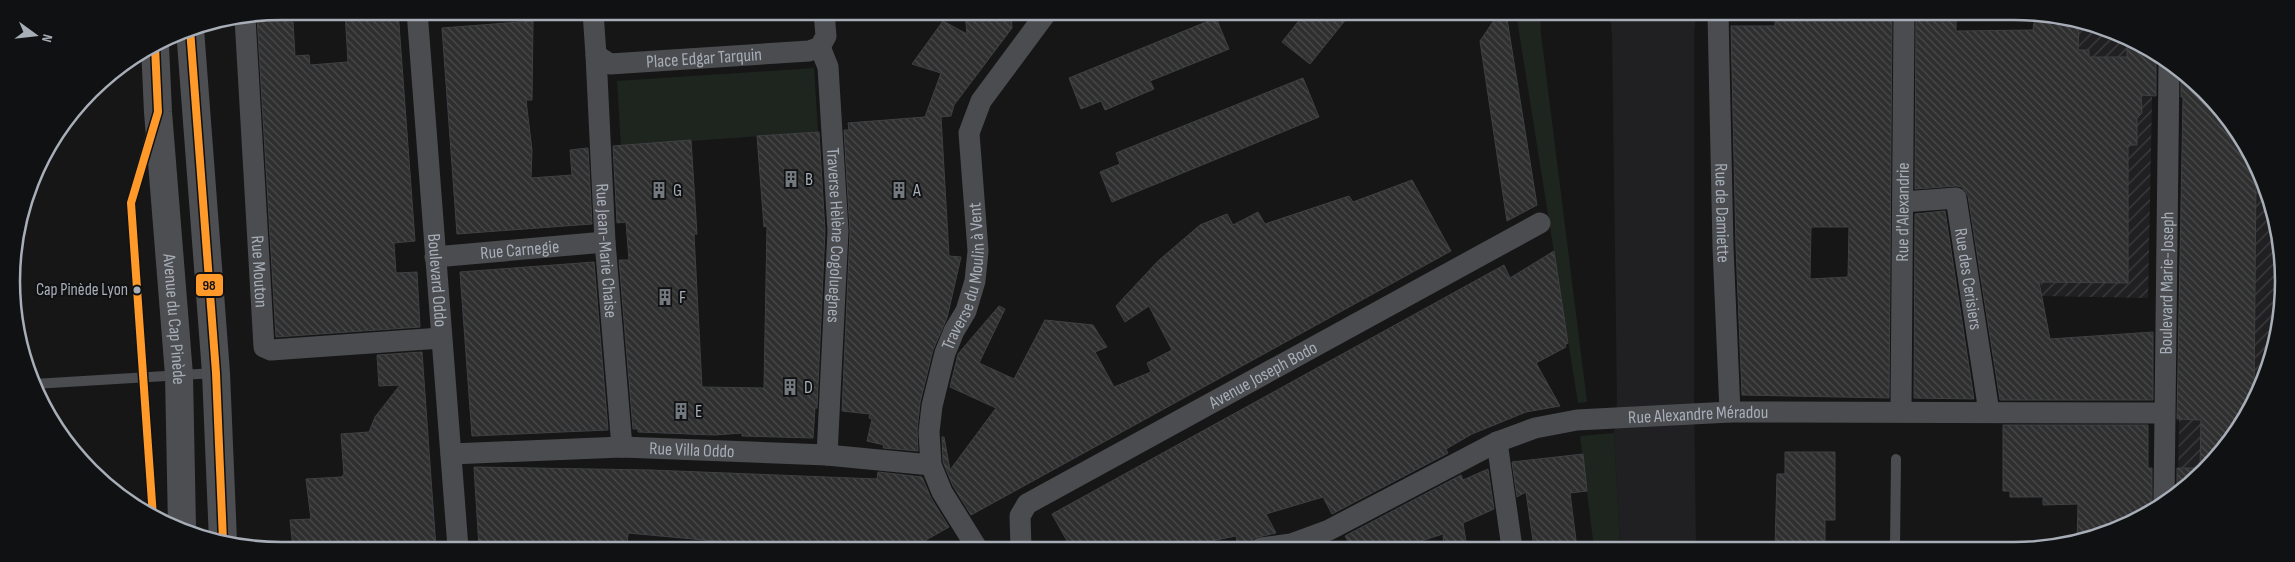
<svg xmlns="http://www.w3.org/2000/svg" width="2295" height="562" font-family="'Sofia Sans Condensed',sans-serif">
<style>
.built{fill:#202022}
.industrial{fill:url(#industrial-furrows)}
.green{fill:#1e251f}
.building{fill:url(#building-back-hatch);stroke:#3e4042;fill-rule:evenodd}
.lines{fill:none;stroke-linecap:round;stroke-linejoin:round}
.service{stroke:#4a4c4f;stroke-width:10}
.minor{stroke:#4a4c4f;stroke-width:21}
.primary{stroke:#4c4e51;stroke-width:28}
.bus-1-casing{stroke:#101112;stroke-width:11}
.bus-1{stroke:#ff9929;stroke-width:8}
.bus-dot{fill:#a7aeb8;stroke:#101112;stroke-width:2}
.labels{text-anchor:middle;dominant-baseline:central;stroke-width:4;stroke-linejoin:round;paint-order:stroke}
.bus-label{font-size:17px;fill:#a7aeb8;stroke:#101112;text-anchor:end}
.street-label{font-size:18px;fill:#a7aeb8;stroke:#101112}
.poi-label{font-size:18px;fill:#a7aeb8;stroke:#101112;text-anchor:start}
.rim{fill:none;stroke:#a7aeb8;stroke-width:2.5}
.line-badge{stroke:#101112;stroke-width:2}
.pale-badge-label{font-size:14px;text-anchor:middle;font-weight:bold;fill:#111}
</style>
<defs>
<pattern id="industrial-furrows" width="10" height="10" patternUnits="userSpaceOnUse" patternTransform="scale(1.25)"><rect width="10" height="10" fill="#202022"/><path d="M-1 1l2-2M0 10L10 0M9 11l2-2" fill="none" stroke="#3e3e40"/></pattern>
<pattern id="building-back-hatch" width="6" height="6" patternUnits="userSpaceOnUse" patternTransform="scale(1.25)"><rect width="6" height="6" fill="#2f2f30"/><path d="M-1 5l2 2M0 0l6 6M5-1l2 2" fill="none" stroke="#4a4b4c"/></pattern>
</defs>
<rect width="100%" height="100%" fill="#161616"/>
<path class="built" d="M1610,13H1696L1694,33V396L1696,548H1620L1614,433L1617,401L1612,35Z"/>
<g class="industrial">
<path d="M2034,14H2050L2149,48L2153,51L2148,298L2042,296L2028,192Z"/>
<path d="M2184,78L2228,117L2275,211L2281,316L2256,401L2205,472L2178,491Z"/>
</g>
<g class="green">
<path d="M1516,13H1540L1541,34L1587,402L1578,403Z"/>
<path d="M814,68L818,132L621,146L617,81Z"/>
<path d="M1614,433L1620,548H1594L1580,436Z"/>
</g>
<g class="building">
<path d="M281,11H286L287,22H293L295,56L309,55L310,65L348,62L345,11H398L415,241L394,243L396,273L417,272L420,327L276,337L257,16Z"/>
<path d="M965,12H1011L1012,28L954,105L951,116L941,117L949,256L961,257L947,318L933,350L920,403L917,431L918,451L883,448L884,445L867,441L872,419L869,418L870,414L842,411L850,232L844,130H849L848,123L925,117L941,73L912,64L943,21L967,34Z"/>
<path d="M1305,13H1351L1310,64L1282,42Z"/>
<path d="M1499,13H1506L1537,205L1507,221L1480,41Z"/>
<path d="M1775,13H1892L1889,398L1742,395L1736,247L1731,26H1775ZM1811,227H1849L1848,277L1810,279Z"/>
<path d="M1916,13H1956V31L2033,30L2035,14H2049L2079,24L2078,50H2089V57H2127V40L2149,48L2160,57L2156,65V96L2141,95L2142,113L2137,118V145H2128V283L2039,282L2050,339L2153,332V400H2000L1968,196L1962,187L1956,186L1915,189Z"/>
<path d="M1216,18L1229,49L1150,81L1154,89L1105,110L1101,101L1081,109L1069,78Z"/>
<path d="M533,21L532,100H526L532,150L531,178L572,175L570,150L588,148L592,224L457,234L442,28Z"/>
<path d="M2181,76L2228,117L2256,174L2254,403L2205,472L2177,492V468H2200L2201,420L2177,419L2183,97H2181Z"/>
<path d="M1303,78L1319,117L1112,202L1100,172L1120,164L1116,153Z"/>
<path d="M819,132L825,231L817,408H815L813,438L742,436V433L715,435L638,432V429H633L619,260H629L626,222L617,223L613,146L691,140L697,234H694L702,387L764,388L767,226L764,227L757,136Z"/>
<path d="M1412,180L1451,251L971,515L953,486L943,462L942,437H944L950,470L996,408L950,387L958,354L999,306L1005,309L979,363L1014,379L1045,320L1093,325L1107,347L1095,352L1114,387L1151,372L1147,363L1172,350L1149,306L1125,322L1116,306L1158,261L1200,225L1227,214L1233,225L1258,212L1265,224L1349,196L1353,202Z"/>
<path d="M1945,211L1974,399L1914,398L1915,214Z"/>
<path d="M1554,251L1568,343L1565,345L1566,347L1536,363L1560,406L1526,412L1472,434L1446,449L1448,453L1332,514L1323,497L1266,514L1276,533L1254,538L1249,548H1238L1236,536L1201,543L1187,548H1071L1052,514L1504,265L1510,278Z"/>
<path d="M594,262L608,430L472,436L460,272Z"/>
<path d="M422,352L436,548H293L290,520L311,519L306,479L341,477L344,475L341,434L369,432L375,417L400,385L379,386L377,355Z"/>
<path d="M2003,425H2148V468H2152V501L2154,508L2133,523L2077,540L2078,504L2043,505V497H2010V491H2003Z"/>
<path d="M1785,452H1835V520H1825V548H1775L1777,474H1785Z"/>
<path d="M1583,454L1587,491L1570,493L1577,548H1534L1526,492L1517,497L1512,462Z"/>
<path d="M474,467L651,470L877,479L878,472L922,477L931,498L949,527L912,548H725L726,542L628,533L627,548H479Z"/>
<path d="M1488,469L1494,509L1463,523L1467,548H1444L1443,534L1399,548H1352L1345,536L1461,475L1463,480Z"/>
</g>
<g class="lines">
<g class="service">
<path d="M150,137L131,203L153,517"/>
<path d="M34,384L215,373"/>
<path d="M1895,548L1896,459"/>
</g>
<g class="minor">
<path id="s1" d="M417,11L458,548"/>
<path id="s2" d="M593,12L596,55L610,64L809,51L820,47L826,36L824,12"/>
<path id="s3" d="M1718,13L1723,247L1730,412"/>
<path id="s4" d="M245,18L264,347L271,350L441,338"/>
<path id="s5" d="M820,47L828,67L838,231L827,455"/>
<path id="s6" d="M596,55L605,242L622,447"/>
<path id="s7" d="M1903,202L1956,198L1989,412"/>
<path id="s8" d="M435,257L605,242"/>
<path id="s9" d="M1901,411L1904,13"/>
<path d="M1497,442L1512,548"/>
<path id="s10" d="M451,454L622,447L827,455L931,465"/>
<path id="s11" d="M2164,501L2169,65"/>
<path id="s12" d="M977,548L942,492L931,465L929,432L932,406L945,353L954,331L966,311L975,281L978,251L969,133L981,101L1047,12"/>
<path id="s13" d="M1021,548L1020,516L1027,504L1540,223"/>
<path id="s14" d="M1261,548L1291,544L1329,530L1497,442L1535,428L1577,420L1730,412L2164,413"/>
</g>
<g class="primary">
<path d="M190,29L216,373L223,541"/>
<path id="s15" d="M155,46L158,112L179,375L182,527"/>
</g>
<g class="bus-1-casing">
<g id="bus-1">
<path d="M190,29L216,373L223,541"/>
<path d="M153,517L131,203L158,112L155,46"/>
</g>
</g>
<use href="#bus-1" class="bus-1"/>
</g>
<defs>
<g id="building-bare" transform="scale(1.35)"><path d="M-4-6H4V6H1V3H-1V6H-4ZM-2.5-4.3h1.7v1.8h-1.7ZM.8-4.3h1.7v1.8H.8ZM-2.5-1h1.7V.8h-1.7ZM.8-1h1.7V.8H.8Z" fill="#74797f" stroke="#101112" stroke-width="2.5" paint-order="stroke"/></g>
</defs>
<g fill-rule="evenodd">
<use href="#building-bare" x="791" y="179"/>
<use href="#building-bare" x="659" y="190"/>
<use href="#building-bare" x="899" y="190"/>
<use href="#building-bare" x="665" y="297"/>
<use href="#building-bare" x="790" y="387"/>
<use href="#building-bare" x="681" y="411"/>
</g>
<circle class="bus-dot" cx="137" cy="290" r="4.5"/>
<g class="labels">
<g class="bus-label">
<text x="128" y="290">Cap Pinède Lyon</text>
</g>
<g class="street-label">
<text stroke="none"><textPath href="#s2" startOffset="154">Place Edgar Tarquin</textPath></text>
<text stroke="none"><textPath href="#s9" startOffset="199">Rue d'Alexandrie</textPath></text>
<text stroke="none"><textPath href="#s3" startOffset="200">Rue de Damiette</textPath></text>
<text stroke="none"><textPath href="#s5" startOffset="190">Traverse Hèlène Cogoluegnes</textPath></text>
<text stroke="none"><textPath href="#s8" startOffset="85">Rue Carnegie</textPath></text>
<text stroke="none"><textPath href="#s6" startOffset="196">Rue Jean-Marie Chaise</textPath></text>
<text stroke="none"><textPath href="#s4" startOffset="254">Rue Mouton</textPath></text>
<text stroke="none"><textPath href="#s12" startOffset="290">Traverse du Moulin à Vent</textPath></text>
<text stroke="none"><textPath href="#s7" startOffset="135">Rue des Cerisiers</textPath></text>
<text stroke="none"><textPath href="#s1" startOffset="270">Boulevard Oddo</textPath></text>
<text stroke="none"><textPath href="#s11" startOffset="218">Boulevard Marie-Joseph</textPath></text>
<text stroke="none"><textPath href="#s15" startOffset="274">Avenue du Cap Pinède</textPath></text>
<text stroke="none"><textPath href="#s13" startOffset="315">Avenue Joseph Bodo</textPath></text>
<text stroke="none"><textPath href="#s14" startOffset="465">Rue Alexandre Méradou</textPath></text>
<text stroke="none"><textPath href="#s10" startOffset="241">Rue Villa Oddo</textPath></text>
</g>
<g class="poi-label">
<text x="805" y="179">B</text>
<text x="673" y="190">G</text>
<text x="913" y="190">A</text>
<text x="679" y="297">F</text>
<text x="804" y="387">D</text>
<text x="695" y="411">E</text>
</g>
</g>
<path d="M0 0H2295V562H0ZM281 20H2014A261 261 0 0 1 2275 281V281A261 261 0 0 1 2014 542H281A261 261 0 0 1 20 281V281A261 261 0 0 1 281 20Z" fill="#101112" fill-rule="evenodd"/>
<path class="rim" d="M281 20H2014A261 261 0 0 1 2275 281V281A261 261 0 0 1 2014 542H281A261 261 0 0 1 20 281V281A261 261 0 0 1 281 20Z"/>
<rect class="line-badge" x="195" y="273" width="29" height="24" rx="5" fill="#ff9929"/>
<g class="pale-badge-label">
<text x="209" y="290">98</text>
</g>
<g transform="translate(35 35) rotate(105)" stroke="#101112" stroke-width="4" paint-order="stroke">
<path d="M0-4L9 19L0 12L-9 19Z" fill="#a7aeb8"/>
<text y="-8" font-size="14" font-weight="bold" text-anchor="middle" fill="#a7aeb8">N</text>
</g>
</svg>
